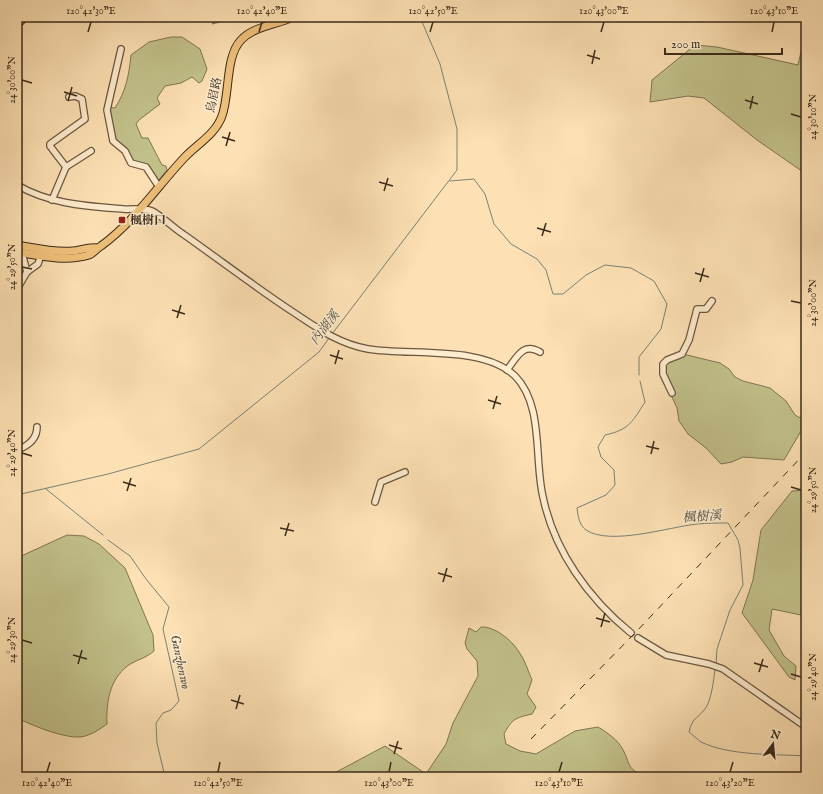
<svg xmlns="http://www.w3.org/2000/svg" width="823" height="794" font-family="'IM FELL English','Noto Serif TC',serif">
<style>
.green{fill:#c3c28b;stroke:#7f7652}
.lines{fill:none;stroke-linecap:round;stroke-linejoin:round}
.stream{stroke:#798277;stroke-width:1}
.minor-casing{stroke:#6c5840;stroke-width:8}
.major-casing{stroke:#3b2b1a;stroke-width:9}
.highway-casing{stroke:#3b2b1a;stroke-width:10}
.minor{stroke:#feecce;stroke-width:5.5}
.major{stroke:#eec07a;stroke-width:7}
.highway{stroke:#eec07a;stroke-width:8}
.rail{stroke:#3b2b1a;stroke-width:1;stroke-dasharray:7 7;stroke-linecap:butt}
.ticks{fill:none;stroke:#3b2b1a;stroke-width:1.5}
.poi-dot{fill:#8f2418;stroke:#feecce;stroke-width:1.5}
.labels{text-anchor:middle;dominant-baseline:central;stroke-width:3;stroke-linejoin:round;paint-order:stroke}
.street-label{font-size:12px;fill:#3b2b1a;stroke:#feecce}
.poi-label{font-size:12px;font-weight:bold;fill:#3b2b1a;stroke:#feecce;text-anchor:start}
.water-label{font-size:13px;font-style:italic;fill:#554f41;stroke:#feecce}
.neatline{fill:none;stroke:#3b2b1a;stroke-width:1.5}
.ticks-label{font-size:10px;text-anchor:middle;fill:#3b2b1a}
</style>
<rect width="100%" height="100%" fill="#fde1b4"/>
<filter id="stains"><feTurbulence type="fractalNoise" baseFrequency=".005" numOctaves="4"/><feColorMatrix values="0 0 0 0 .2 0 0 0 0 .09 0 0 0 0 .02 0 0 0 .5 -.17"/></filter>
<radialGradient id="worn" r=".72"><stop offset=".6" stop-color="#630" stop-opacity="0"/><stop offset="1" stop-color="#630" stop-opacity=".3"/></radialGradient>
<g class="green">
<path d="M218,17H240L212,24Z"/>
<path d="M806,30V174L757,140L704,98L688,96L650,102L652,80L695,45L717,47L798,65Z"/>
<path d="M171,37H182L200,49L207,69L202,81L199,83L192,77L181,83L165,86L157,98L160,104L139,120L136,124L142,138H148L162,165L166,166L167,170L158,181L146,164L131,162L111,137L108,107L115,108C126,91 129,75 131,55L149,42Z"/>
<path d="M683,354L720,363L729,369L735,377L743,381L770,388L786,401L795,415L804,420V426L784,460L743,457L732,462L721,464L706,448L688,434L679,421L677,408L667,386L665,361Z"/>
<path d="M806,490V616L772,609L769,630L784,656L796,666L795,680L789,677L742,613L753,580L761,530L792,491Z"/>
<path d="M67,535L84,536L99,544L125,568L153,635L154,651C147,657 140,659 132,663C110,676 106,701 107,724C101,728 95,733 88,735C72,743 32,725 17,718V558Z"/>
<path d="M481,627C494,626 512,640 519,652C525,660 528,671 532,680L527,694L536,707L532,714C515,718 512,719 504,734L506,744L520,751L536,754L575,731L598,727C606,732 614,737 620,745C632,762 623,769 648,777H327L385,746L426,774L446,744L453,723L478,676L477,661L467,649L465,643L469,628L476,632Z"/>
</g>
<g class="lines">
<g class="stream">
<path d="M450,181L474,179L485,194L494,224L511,244L537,259L546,270L553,294H563L586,275L605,265L631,268L654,281L667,304L661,329L639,357V375"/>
<path d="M332,334L457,170V129L440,64L420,17"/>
<path d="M640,381L645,402C633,421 629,430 605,435L598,447L601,457L614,470L615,485L606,495L577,508C578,516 579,525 586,530C610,546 669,527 697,524C707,523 718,523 728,523L738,540L740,548L743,585L730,610L717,649L716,664"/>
<path d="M46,489L103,535"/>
<path d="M17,495L108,474L199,449L319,352L329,338"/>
<path d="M108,540L130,556L146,579L169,607L163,629L179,701L171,710L163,713L156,723L157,743L165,777"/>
<path d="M715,669C714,679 711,702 705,709C697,719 692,718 689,732C693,735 697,739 701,742C730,756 774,754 806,756"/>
</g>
<g class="minor-casing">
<g id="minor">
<path d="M121,49L107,110L113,141L125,151L131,163L146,167L159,187"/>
<path d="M69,97L75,96L82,99L85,119L50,144V146L66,167L91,151"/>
<path d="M17,185C49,204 86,206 123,209C132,210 143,207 152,211C159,214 175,229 183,234C220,260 255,287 293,312C317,328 339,344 368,349C410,356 483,345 515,376C544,405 534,460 543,497C554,551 589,599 631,633"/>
<path d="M52,200L66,167"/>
<path d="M22,253L27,272"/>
<path d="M17,289L27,272L38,264L41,255"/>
<path d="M507,370C517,357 523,342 540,352"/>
<path d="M672,393L663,374V364L667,360L682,354L689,340L697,309H706L712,301"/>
<path d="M17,450C28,446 37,439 37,427"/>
<path d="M375,502L381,482L405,472"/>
<path d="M638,638L666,655L709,664L723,669L806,727"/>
</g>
</g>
<g class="major-casing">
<g id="major">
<path d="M17,245C35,248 54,253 73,251C81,250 88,247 97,248"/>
<path d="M17,252C40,256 66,262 89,255C94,253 96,249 101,246C134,222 156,188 184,158C197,144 215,135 222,116C230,94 225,57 241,40C254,26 276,25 293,17"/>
</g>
</g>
<g class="highway-casing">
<path id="highway" d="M17,24L24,17"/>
</g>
<use href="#minor" class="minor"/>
<use href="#major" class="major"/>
<use href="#highway" class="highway"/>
<path class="rail" d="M531,739L636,632L806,452"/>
</g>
<path class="ticks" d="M88,32L91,22M259,32L262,22M430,32L433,22M601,32L604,22M772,32L774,22M587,55L600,59M592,64L595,50M22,80L32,83M64,92L77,96M745,100L758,104M68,101L72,87M750,109L753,96M791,114L801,117M222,137L235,141M226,146L230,132M379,182L393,186M384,191L388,178M537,228L551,232M542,236L546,223M22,267L32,269M695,273L709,277M700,282L704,268M791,301L801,303M172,310L185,314M177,318L181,305M330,355L343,359M335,364L339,350M488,400L501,404M493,409L497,396M646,446L659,449M22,453L32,456M651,454L654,441M123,482L136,486M791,487L801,490M127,491L131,478M280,528L294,531M285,536L289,523M438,573L452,577M443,582L447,568M596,618L610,622M601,627L605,613M22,640L32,643M73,655L87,659M754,663L768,667M78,664L82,650M759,672L763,659M791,674L801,677M231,700L244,704M236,709L240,695M389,745L402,749M394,754L398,741M47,772L50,762M218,772L220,762M389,772L391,762M559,772L562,762M730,772L733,762"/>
<rect class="poi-dot" x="118" y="216" width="8" height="8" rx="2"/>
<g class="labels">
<g class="street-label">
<text transform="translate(214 95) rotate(-78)">烏眉路</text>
</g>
<g class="poi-label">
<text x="130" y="220">楓樹口</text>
</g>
<g class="water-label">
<text transform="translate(325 328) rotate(-52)">內湖溪</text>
<text transform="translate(702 517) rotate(-4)">楓樹溪</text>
<text transform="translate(180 662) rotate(78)">Ganzhenwo</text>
</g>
</g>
<rect width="823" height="794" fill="none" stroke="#fde1b4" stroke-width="44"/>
<g transform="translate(773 744) rotate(16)" stroke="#feecce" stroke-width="3" paint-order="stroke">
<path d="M0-3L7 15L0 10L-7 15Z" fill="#3b2b1a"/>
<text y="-6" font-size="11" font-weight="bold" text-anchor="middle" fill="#3b2b1a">N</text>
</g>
<path d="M665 48v6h117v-6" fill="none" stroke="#3b2b1a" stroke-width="2"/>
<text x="671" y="48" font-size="12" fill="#3b2b1a" stroke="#feecce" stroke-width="3" paint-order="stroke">200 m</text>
<rect x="22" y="22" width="779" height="750" class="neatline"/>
<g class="ticks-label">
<text x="91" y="14">120°42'30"E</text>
<text x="262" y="14">120°42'40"E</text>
<text x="433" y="14">120°42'50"E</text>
<text x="604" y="14">120°43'00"E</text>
<text x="774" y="14">120°43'10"E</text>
<text transform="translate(11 80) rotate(-90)" y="4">24°30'00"N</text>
<text transform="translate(812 117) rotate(-90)" y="4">24°30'10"N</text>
<text transform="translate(11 267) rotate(-90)" y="4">24°29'50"N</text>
<text transform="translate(812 303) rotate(-90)" y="4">24°30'00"N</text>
<text transform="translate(11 453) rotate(-90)" y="4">24°29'40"N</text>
<text transform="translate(812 490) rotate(-90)" y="4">24°29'50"N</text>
<text transform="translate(11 640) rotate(-90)" y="4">24°29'30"N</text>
<text transform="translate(812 677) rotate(-90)" y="4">24°29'40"N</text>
<text x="47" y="786">120°42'40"E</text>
<text x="218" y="786">120°42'50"E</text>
<text x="389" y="786">120°43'00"E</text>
<text x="559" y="786">120°43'10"E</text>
<text x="730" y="786">120°43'20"E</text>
</g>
<rect width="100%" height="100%" filter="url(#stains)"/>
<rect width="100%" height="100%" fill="url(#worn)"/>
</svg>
